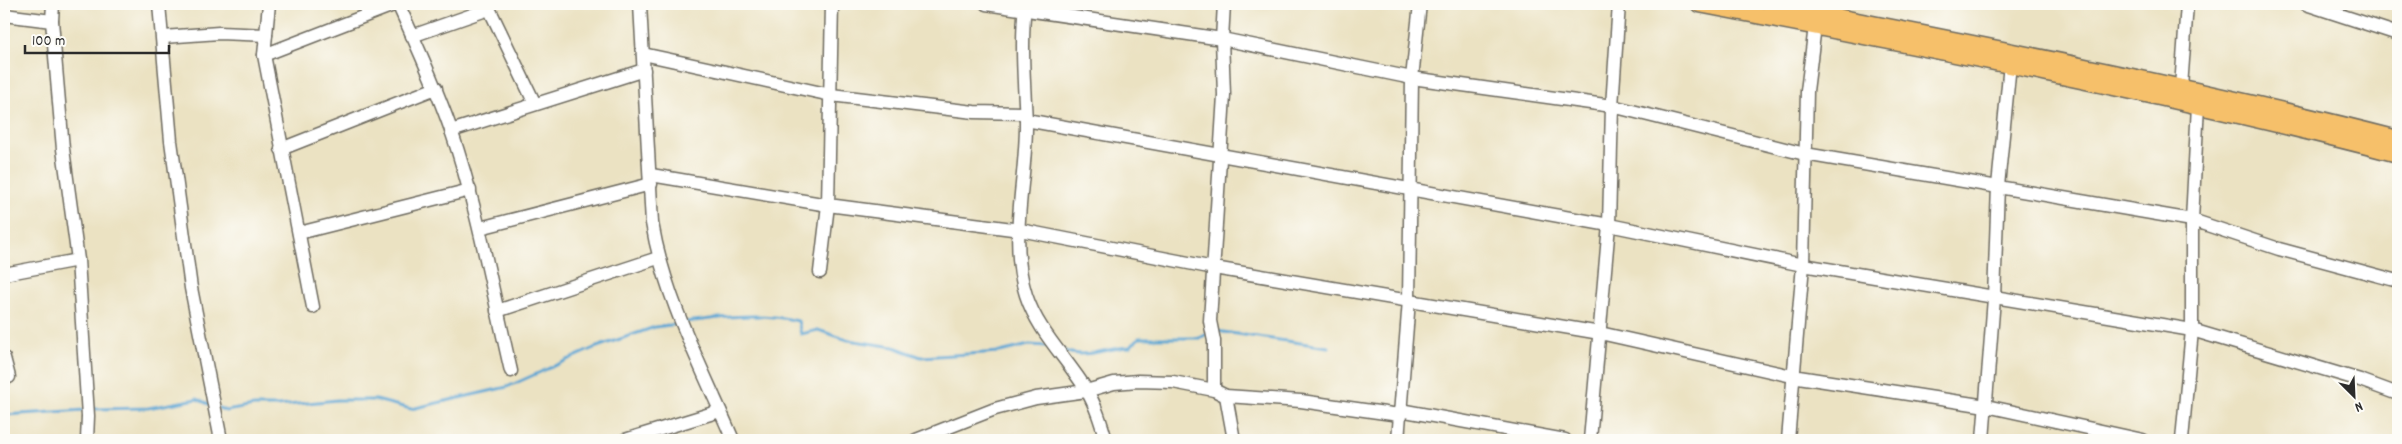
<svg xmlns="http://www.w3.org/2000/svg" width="2402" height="444" font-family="Dekko,sans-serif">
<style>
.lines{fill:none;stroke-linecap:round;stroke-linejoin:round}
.stream{stroke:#5ca5d3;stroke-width:3}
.minor-casing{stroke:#6e6b60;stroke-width:15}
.major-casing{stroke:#6e6b60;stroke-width:19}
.minor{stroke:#fff;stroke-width:12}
.major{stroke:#f6c06b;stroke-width:16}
</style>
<rect width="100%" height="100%" fill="#fdfcf7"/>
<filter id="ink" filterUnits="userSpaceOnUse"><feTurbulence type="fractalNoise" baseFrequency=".02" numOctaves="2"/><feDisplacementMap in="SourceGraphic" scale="10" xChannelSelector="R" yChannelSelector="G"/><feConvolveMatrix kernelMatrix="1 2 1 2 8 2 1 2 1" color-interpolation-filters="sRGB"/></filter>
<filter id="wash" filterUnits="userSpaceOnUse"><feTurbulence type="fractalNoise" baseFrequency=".0096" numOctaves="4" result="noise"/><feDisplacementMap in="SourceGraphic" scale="20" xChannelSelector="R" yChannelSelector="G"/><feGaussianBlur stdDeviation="1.12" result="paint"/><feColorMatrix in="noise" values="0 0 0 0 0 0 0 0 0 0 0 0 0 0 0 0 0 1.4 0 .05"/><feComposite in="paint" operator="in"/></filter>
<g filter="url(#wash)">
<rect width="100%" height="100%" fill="#ebe2c2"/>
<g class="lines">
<g class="stream">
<path d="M686,322C724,317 761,312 798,321L801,334L818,330L848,340L894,347L921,357L1000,352L1029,345L1048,346"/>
<path d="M1216,331L1329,347"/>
<path d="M1064,351C1085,359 1107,348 1130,347L1139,338H1200L1208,333"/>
<path d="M219,408L226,411L254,406H278L337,400H376L411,409L507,387L594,348L655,327L678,324"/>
<path d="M92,409L148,408L197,399L211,405"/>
<path d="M4,415L85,410"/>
</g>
</g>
</g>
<g filter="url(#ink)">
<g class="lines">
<g class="minor-casing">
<g id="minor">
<path d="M53,4L52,21L63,149L78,260L88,416L87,440"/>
<path d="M159,4L171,141L191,288L221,440"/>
<path d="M269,4L264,55L313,307"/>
<path d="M398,4C417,45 436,87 451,130C478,209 492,290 511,371"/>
<path d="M487,4L535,104"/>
<path d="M640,4L652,223C665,300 703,369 733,440"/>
<path d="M986,4L1222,39L1412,78L1612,106L1805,154L2192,220L2279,249L2398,281"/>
<path d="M1025,4C1021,42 1024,83 1026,121C1027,178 1008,240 1026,295C1038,332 1067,358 1087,391C1096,406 1101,423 1106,440"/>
<path d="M2306,4L2398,34"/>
<path d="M4,15L52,21"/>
<path d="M412,36L489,9"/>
<path d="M163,37L219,33L266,35"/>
<path d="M643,54L831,95L974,112L1024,113"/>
<path d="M264,55L396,4"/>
<path d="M2181,87L2187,4"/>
<path d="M1026,120L1609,225L1803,265L2192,330L2360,380L2398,394"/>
<path d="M451,131L644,70"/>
<path d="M281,149L436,88"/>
<path d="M651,175L828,205L1020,230L1214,268L1600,333L1792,376L1986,406L2143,440"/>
<path d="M480,228L651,184"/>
<path d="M299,233L470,190"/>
<path d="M820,272L828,205L832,4"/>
<path d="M4,274L78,260"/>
<path d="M497,311L658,258"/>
<path d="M4,358L9,377"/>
<path d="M1214,390V341L1210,321L1224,95L1222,39L1224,4"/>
<path d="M1226,396L1234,440"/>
<path d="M1400,410L1565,440"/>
<path d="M625,440L720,411"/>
<path d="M916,440L995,409L1036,398L1086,391L1114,383L1138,381L1173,382L1214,390L1226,396L1301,401L1399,415"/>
<path d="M1398,440L1409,300L1412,78L1420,4"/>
<path d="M1590,440L1609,225L1612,106L1619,4"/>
<path d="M1788,440L1803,265L1807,91L1815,26"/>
<path d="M1983,440L1994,298L1998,186L2010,64"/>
<path d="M2182,440L2192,330V220L2198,105"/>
</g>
</g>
<g class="major-casing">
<g id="major">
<path d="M1699,4C1934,49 2167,94 2398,154"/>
<path d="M1770,4C1980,45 2191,86 2398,139"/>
</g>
</g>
<use href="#minor" class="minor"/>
<use href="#major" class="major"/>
</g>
</g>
<rect width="2402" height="444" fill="none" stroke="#fdfcf7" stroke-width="20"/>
<g transform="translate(2354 396) rotate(156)" stroke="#fdfcf7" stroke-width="4" paint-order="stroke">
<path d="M0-4L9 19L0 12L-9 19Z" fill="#2b2b2b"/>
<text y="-8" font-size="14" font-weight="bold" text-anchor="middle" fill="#2b2b2b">N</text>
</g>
<path d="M25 45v8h144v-8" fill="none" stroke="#2b2b2b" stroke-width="2.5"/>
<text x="32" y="45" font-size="15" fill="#2b2b2b" stroke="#fdfcf7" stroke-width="4" paint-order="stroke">100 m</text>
</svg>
